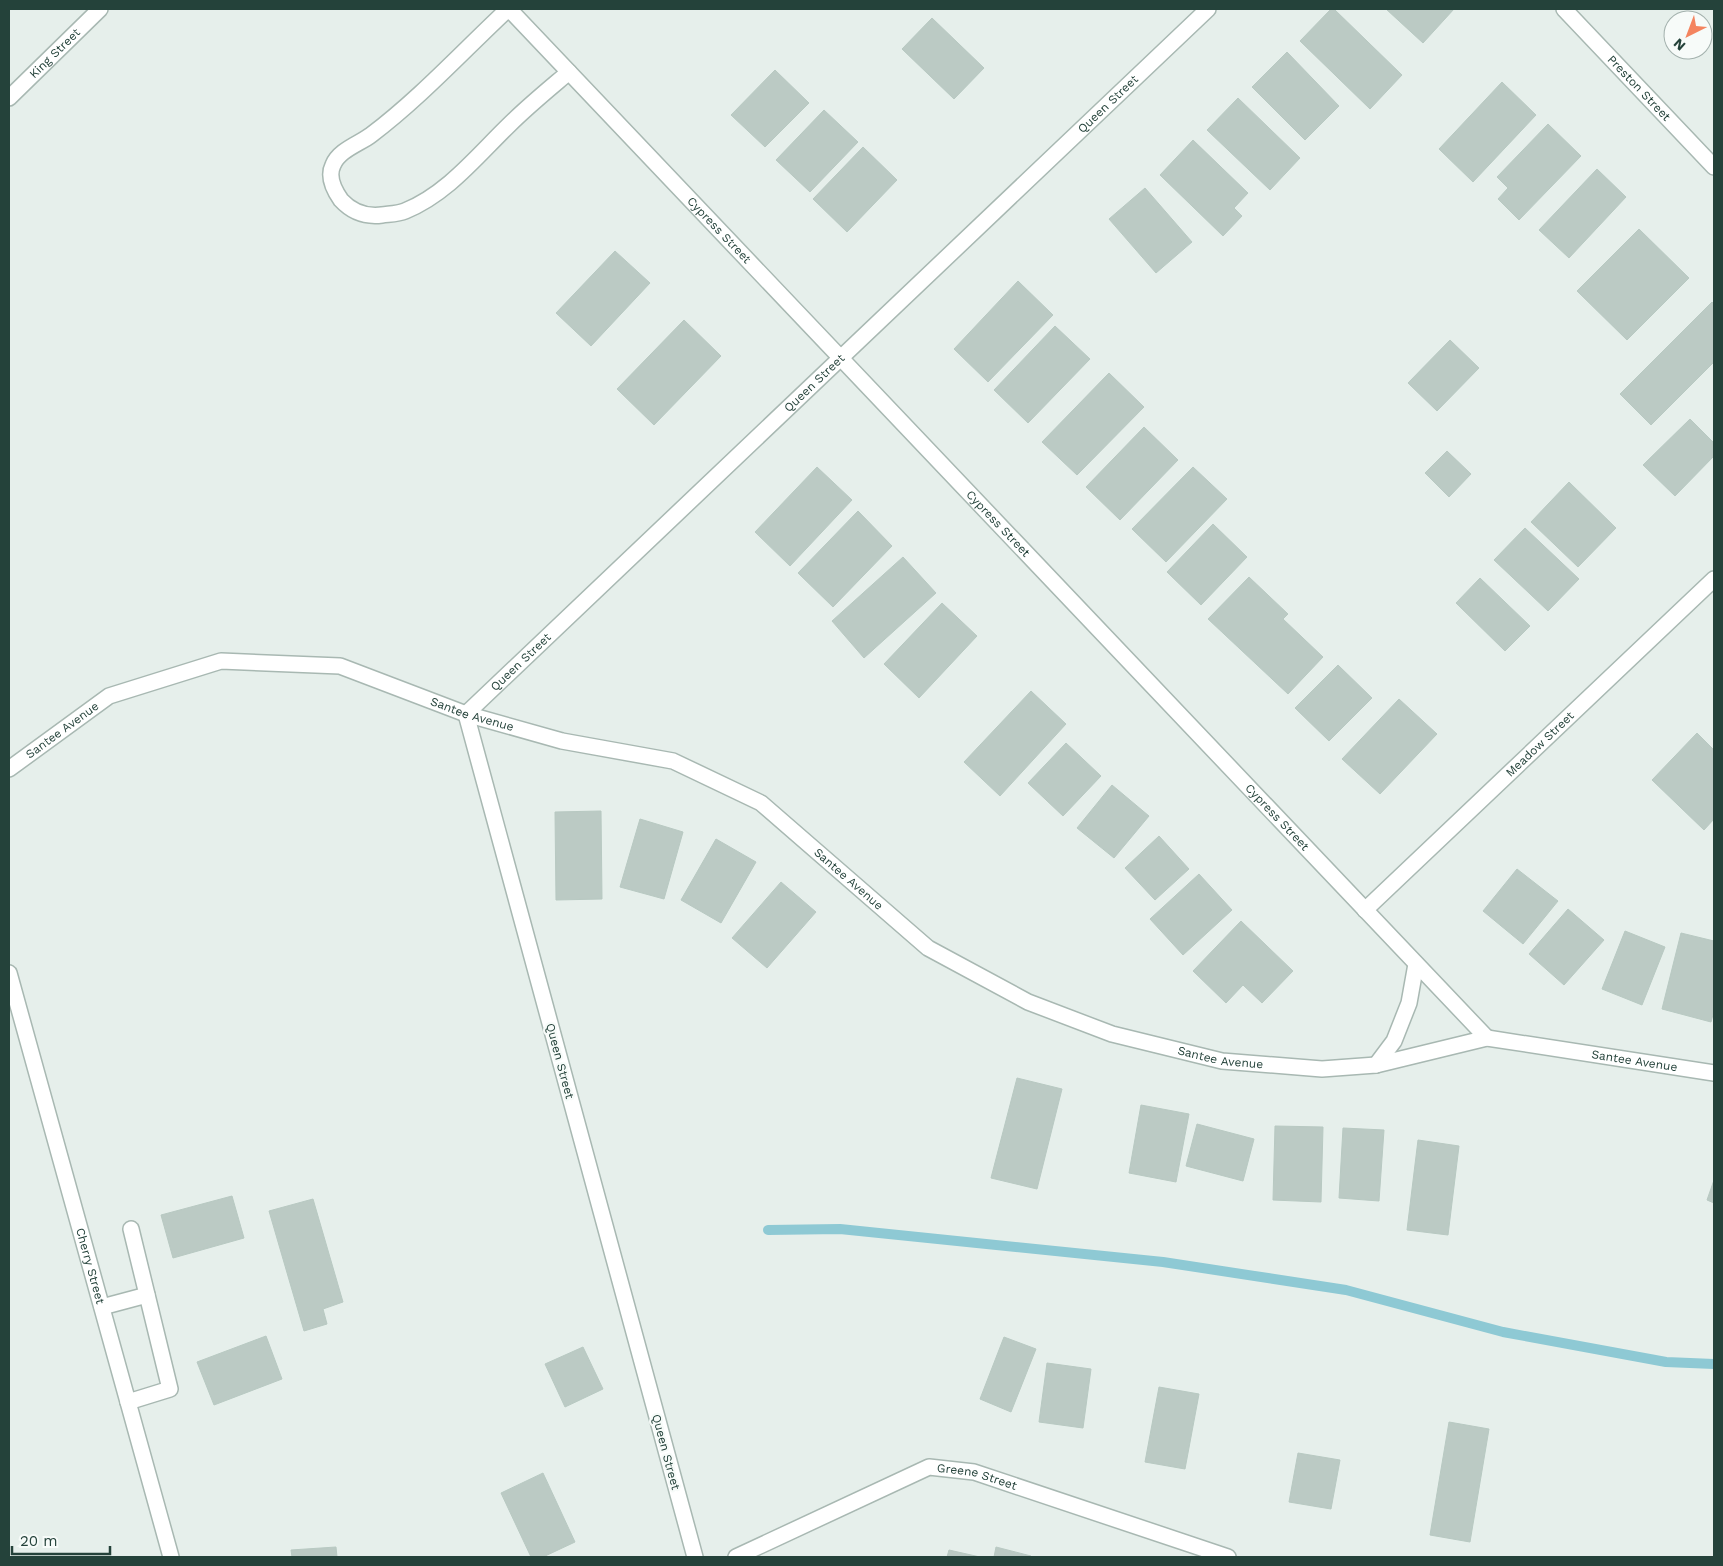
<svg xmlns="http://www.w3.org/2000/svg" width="1723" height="1566" font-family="'Work Sans',sans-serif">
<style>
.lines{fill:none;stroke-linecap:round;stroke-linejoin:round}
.stream{stroke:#8ec9d4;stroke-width:10}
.building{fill:#bbcac4;stroke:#b8c9c2}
.minor-casing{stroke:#a8b8b2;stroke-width:18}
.minor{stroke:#fff;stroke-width:15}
.labels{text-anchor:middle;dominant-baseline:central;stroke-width:4.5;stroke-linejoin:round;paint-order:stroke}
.street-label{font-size:12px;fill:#24423a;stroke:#f7fbf9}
</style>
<rect width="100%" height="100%" fill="#e6efeb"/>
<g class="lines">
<path class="stream" d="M768,1230L840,1229L1163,1262L1346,1290L1503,1332L1666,1362L1714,1364"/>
</g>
<g class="building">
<path d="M1331,9H1334L1402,75L1370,109L1300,41Z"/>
<path d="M1386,9H1454L1423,43Z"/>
<path d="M932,18L984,68L954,99L902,49Z"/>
<path d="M1287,52L1339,106L1305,140L1252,87Z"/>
<path d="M775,70L809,103L765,147L731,115Z"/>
<path d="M1502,82L1536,115L1473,182L1439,149Z"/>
<path d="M1238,98L1300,158L1270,190L1207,130Z"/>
<path d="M824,110L858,142L810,192L776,160Z"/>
<path d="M1548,124L1581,156L1519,220L1498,199L1508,188L1497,177Z"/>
<path d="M1193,140L1248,193L1234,208L1242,216L1223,236L1160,175Z"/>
<path d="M863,147L897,180L847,232L813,199Z"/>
<path d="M1597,169L1626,197L1569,258L1539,230Z"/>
<path d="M1145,188L1192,242L1156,273L1109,219Z"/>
<path d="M1639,229L1689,278L1627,340L1577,291Z"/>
<path d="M615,251L650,283L591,346L556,313Z"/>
<path d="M1018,281L1053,315L988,382L954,349Z"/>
<path d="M1712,302L1714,304V362L1651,425L1620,394Z"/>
<path d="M684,320L721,356L654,425L617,389Z"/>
<path d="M1055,326L1090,359L1028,423L994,390Z"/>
<path d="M1450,340L1479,368L1437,411L1408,383Z"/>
<path d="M1109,373L1144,407L1077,475L1042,442Z"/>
<path d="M1690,419L1714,443V456L1675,496L1643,465Z"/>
<path d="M1144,427L1178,460L1120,520L1086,487Z"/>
<path d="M1447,451L1471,474L1449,497L1425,473Z"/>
<path d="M817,467L852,500L790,566L755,532Z"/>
<path d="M1193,467L1227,499L1166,562L1132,529Z"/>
<path d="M1569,482L1616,528L1578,567L1531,522Z"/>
<path d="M858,511L892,546L833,607L798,573Z"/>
<path d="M1213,524L1247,557L1201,605L1167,572Z"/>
<path d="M1525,528L1579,579L1548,611L1494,560Z"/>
<path d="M903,557L936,593L864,658L832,621Z"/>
<path d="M1249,577L1288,614L1283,619L1323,657L1288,694L1208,619Z"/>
<path d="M1480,578L1530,626L1505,651L1456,603Z"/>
<path d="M942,603L977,636L919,698L884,664Z"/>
<path d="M1338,665L1372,698L1329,741L1295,708Z"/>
<path d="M1031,691L1066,724L1000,796L964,762Z"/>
<path d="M1399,699L1437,734L1380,794L1342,759Z"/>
<path d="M1697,733L1714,750V819L1704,830L1652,780Z"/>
<path d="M1066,743L1101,776L1063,816L1028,783Z"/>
<path d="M1112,785L1149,816L1114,858L1077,828Z"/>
<path d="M601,811L602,899L556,900L555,812Z"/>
<path d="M640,819L683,832L664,899L620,887Z"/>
<path d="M1159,836L1189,869L1155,900L1125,868Z"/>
<path d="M716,839L756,862L721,923L681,900Z"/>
<path d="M1517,869L1558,901L1523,944L1483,911Z"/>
<path d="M1199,874L1232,910L1183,955L1150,919Z"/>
<path d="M781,882L816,912L767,968L732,938Z"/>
<path d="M1568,909L1604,940L1564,985L1529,954Z"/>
<path d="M1241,921L1293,971L1262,1003L1243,985L1226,1003L1193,971Z"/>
<path d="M1625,931L1665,947L1642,1005L1602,989Z"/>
<path d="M1681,933L1714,941V1011L1711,1022L1662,1009Z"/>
<path d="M1017,1078L1062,1089L1037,1189L991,1178Z"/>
<path d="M1141,1105L1189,1114L1176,1182L1129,1173Z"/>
<path d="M1197,1124L1254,1139L1243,1181L1186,1166Z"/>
<path d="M1275,1126L1323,1127L1321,1202L1273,1200Z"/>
<path d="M1343,1128L1384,1130L1379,1201L1339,1198Z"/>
<path d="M1418,1140L1459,1146L1448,1235L1407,1230Z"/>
<path d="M1714,1180V1203L1707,1200Z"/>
<path d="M232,1196L244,1238L173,1258L161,1215Z"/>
<path d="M313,1199L343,1302L323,1309L327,1324L304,1331L269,1211Z"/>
<path d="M266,1336L282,1379L214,1405L197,1362Z"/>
<path d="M1004,1337L1036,1349L1011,1412L980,1399Z"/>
<path d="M583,1347L603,1389L565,1407L545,1364Z"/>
<path d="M1047,1363L1091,1369L1083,1428L1039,1422Z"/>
<path d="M1159,1387L1199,1394L1185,1469L1145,1462Z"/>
<path d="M1449,1422L1489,1429L1470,1542L1430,1535Z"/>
<path d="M1298,1453L1340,1460L1331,1509L1289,1502Z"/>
<path d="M543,1473L575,1542L543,1557H531L501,1493Z"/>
<path d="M336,1547L337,1557H292L291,1550Z"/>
<path d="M996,1547L1031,1556V1557H994Z"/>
<path d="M949,1550L980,1557H947Z"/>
</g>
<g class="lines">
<g class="minor-casing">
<g id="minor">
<path d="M508,9C463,51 420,98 371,135C359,144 339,150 333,165C327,177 334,190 341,200C352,212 366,217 382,215C389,214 398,214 405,211C447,194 477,156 509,125C528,106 549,89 569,72"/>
<path id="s1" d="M509,9L1487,1038"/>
<path id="s2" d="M1564,9L1714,167"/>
<path id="s3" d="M9,98L100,9"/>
<path id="s4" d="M9,769L109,696L221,661L340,666L466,714L562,741L673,761L761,803L928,948L1028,1002L1112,1034L1222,1061L1322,1069L1376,1065L1487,1038L1714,1073"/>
<path id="s5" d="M1365,910L1714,579"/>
<path id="s6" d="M9,973L171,1557"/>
<path d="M1376,1065L1394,1041L1409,1003L1416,964"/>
<path d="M102,1307L147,1295"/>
<path d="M128,1402L170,1389L131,1229"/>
<path id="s7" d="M695,1557L466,714L1208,9"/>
<path id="s8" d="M736,1557L929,1467L974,1472L1228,1557"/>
</g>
</g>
<use href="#minor" class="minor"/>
</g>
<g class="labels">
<g class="street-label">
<text stroke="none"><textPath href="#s3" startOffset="64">King Street</textPath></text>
<text stroke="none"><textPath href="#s2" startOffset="109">Preston Street</textPath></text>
<text stroke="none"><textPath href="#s7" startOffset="1759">Queen Street</textPath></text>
<text stroke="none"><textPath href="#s1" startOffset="305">Cypress Street</textPath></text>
<text stroke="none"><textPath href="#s7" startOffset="1354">Queen Street</textPath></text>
<text stroke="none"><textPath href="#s1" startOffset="710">Cypress Street</textPath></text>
<text stroke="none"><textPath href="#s7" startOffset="949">Queen Street</textPath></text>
<text stroke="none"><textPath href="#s4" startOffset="501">Santee Avenue</textPath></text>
<text stroke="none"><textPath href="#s4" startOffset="66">Santee Avenue</textPath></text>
<text stroke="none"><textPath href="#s5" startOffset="241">Meadow Street</textPath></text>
<text stroke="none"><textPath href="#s1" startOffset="1115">Cypress Street</textPath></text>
<text stroke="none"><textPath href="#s4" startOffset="921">Santee Avenue</textPath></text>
<text stroke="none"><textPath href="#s4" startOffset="1341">Santee Avenue</textPath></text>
<text stroke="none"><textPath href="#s4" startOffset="1761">Santee Avenue</textPath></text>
<text transform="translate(560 1061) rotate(75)">Queen Street</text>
<text stroke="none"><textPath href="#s6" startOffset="304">Cherry Street</textPath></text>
<text transform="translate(666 1452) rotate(75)">Queen Street</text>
<text stroke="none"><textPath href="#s8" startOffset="262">Greene Street</textPath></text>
</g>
</g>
<rect width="1723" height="1566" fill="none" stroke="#24423a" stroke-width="20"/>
<g transform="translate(1688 35) rotate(222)"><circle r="24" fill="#f7fbf9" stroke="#a3b1ad"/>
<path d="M0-4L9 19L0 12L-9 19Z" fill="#f4845f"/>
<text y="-8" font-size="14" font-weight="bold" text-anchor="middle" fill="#24423a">N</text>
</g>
<path d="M12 1546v8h98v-8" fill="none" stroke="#24423a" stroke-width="2.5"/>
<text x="20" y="1546" font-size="15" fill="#24423a" stroke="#f7fbf9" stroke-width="4" paint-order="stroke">20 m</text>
</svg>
